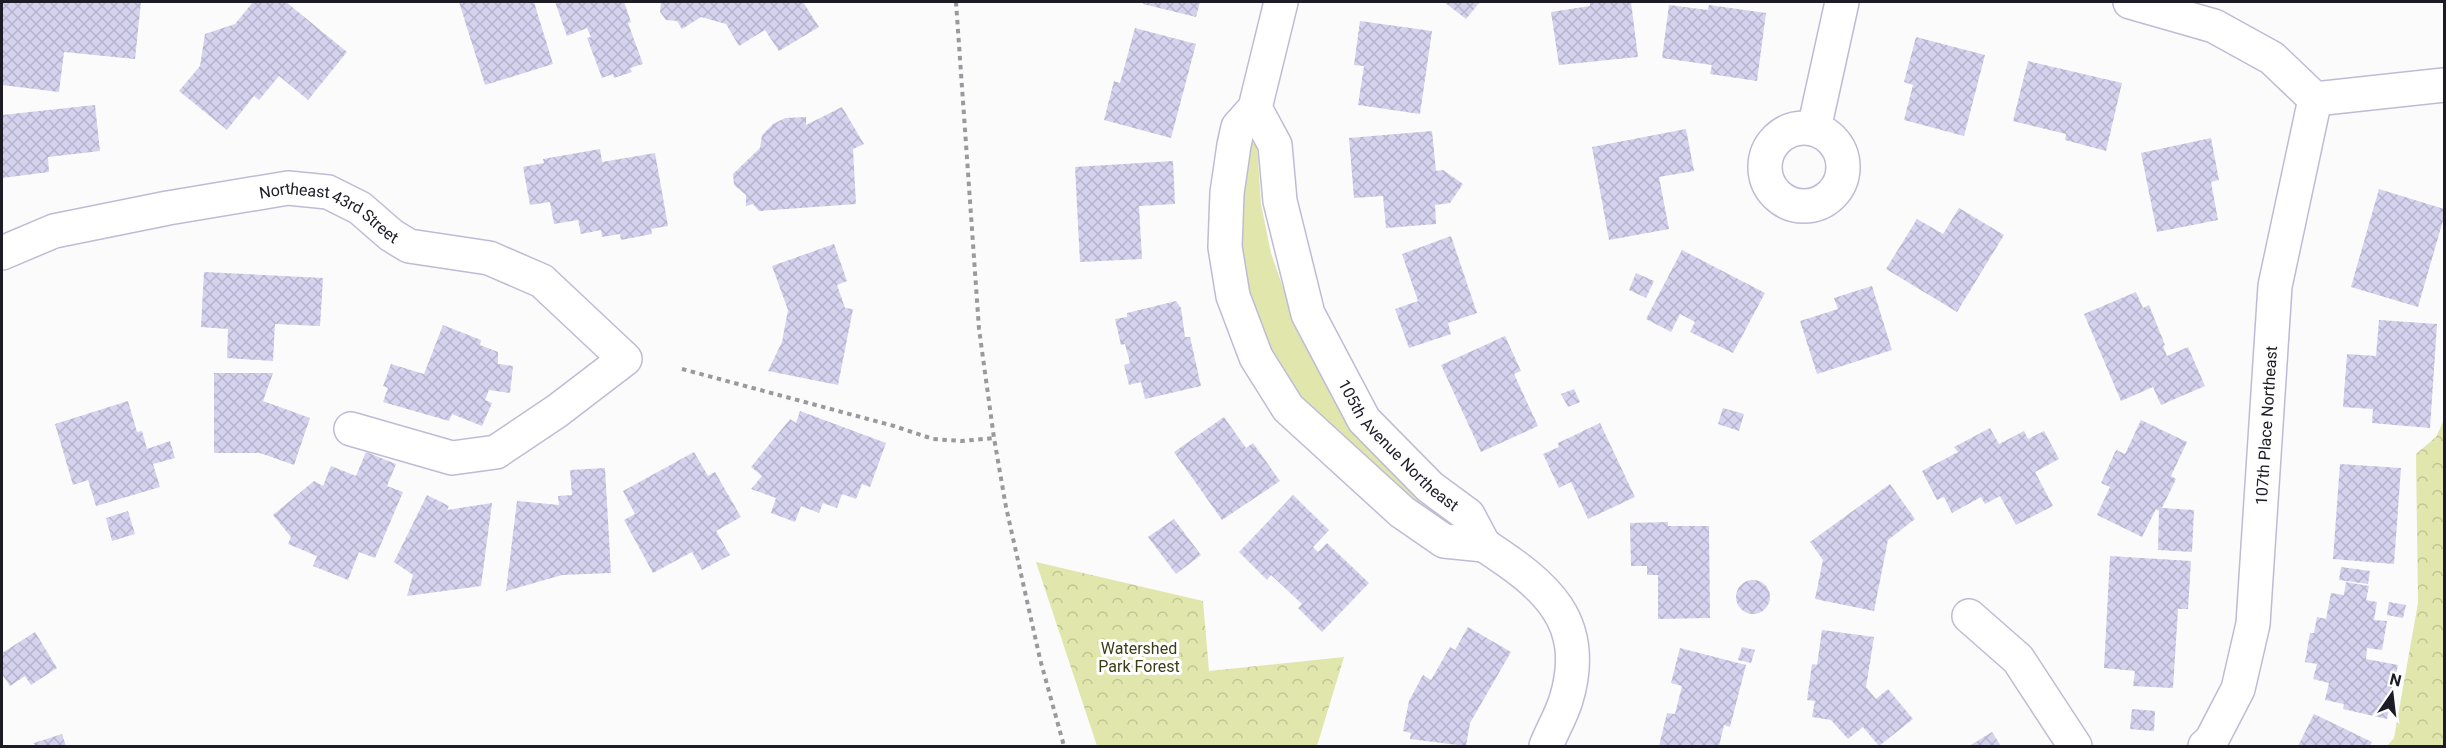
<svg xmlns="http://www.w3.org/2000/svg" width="2446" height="748" font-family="Roboto,sans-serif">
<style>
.green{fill:#e1e6ac}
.forest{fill:url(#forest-crowns)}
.building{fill:url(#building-cross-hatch)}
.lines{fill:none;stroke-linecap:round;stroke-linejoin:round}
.minor-casing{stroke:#bebbd7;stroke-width:36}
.path{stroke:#9a999d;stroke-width:4;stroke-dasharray:4.5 4.5;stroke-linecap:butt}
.minor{stroke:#fff;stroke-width:33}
.labels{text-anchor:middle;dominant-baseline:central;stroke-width:6;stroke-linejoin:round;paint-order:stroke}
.street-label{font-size:16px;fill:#1d1b25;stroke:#fff}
.park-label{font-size:16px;fill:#3b3d15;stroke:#fff}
</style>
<defs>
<pattern id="forest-crowns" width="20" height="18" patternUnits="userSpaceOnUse" patternTransform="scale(1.5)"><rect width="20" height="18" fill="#e1e6ac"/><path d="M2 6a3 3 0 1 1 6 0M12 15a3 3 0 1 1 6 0" fill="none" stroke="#c1c594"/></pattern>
<pattern id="building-cross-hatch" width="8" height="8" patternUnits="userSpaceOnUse" patternTransform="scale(1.5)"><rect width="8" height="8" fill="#d5d2ee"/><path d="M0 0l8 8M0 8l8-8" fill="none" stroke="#b6b4cc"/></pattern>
</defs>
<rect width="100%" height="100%" fill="#fbfbfb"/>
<path class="green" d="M1250,142L1257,145L1261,204L1271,253L1301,339L1326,381L1447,519V523L1441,524L1308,409L1282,374L1256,322L1245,279L1241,238L1240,191Z"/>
<g class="forest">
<path d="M2444,420V746H2387L2394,738L2418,603L2416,454L2436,437Z"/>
<path d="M1036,562L1203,601L1209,671L1344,657L1317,746H1097Z"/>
</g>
<g class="building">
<path d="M2,2H141L135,59L64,52L59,92L2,85Z"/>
<path d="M253,2H286L347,52L308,100L279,76L259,100L254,96L227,130L179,91L200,66L205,34L235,24Z"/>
<path d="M459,2H534L553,64L485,85Z"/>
<path d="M555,2H624L631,22L628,23L643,64L630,68L632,72L614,78L613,74L602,78L587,38L591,37L587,28L567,36Z"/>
<path d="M661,2H803L819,27L779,51L765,30L739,46L726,24L701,17L682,29L677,21L666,20L660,12Z"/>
<path d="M1144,2H1200L1196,17L1143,4Z"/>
<path d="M1444,2H1480L1466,19Z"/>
<path d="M1590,2H1631L1638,57L1559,65L1551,12L1590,6Z"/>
<path d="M1669,5L1708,10L1709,5L1766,13L1757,81L1710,74L1712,65L1662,58Z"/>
<path d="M1360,21L1432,31L1420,114L1358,105L1364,66L1354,65Z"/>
<path d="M1135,28L1196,44L1171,138L1104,120L1114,81L1120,83Z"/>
<path d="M1916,37L1985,55L1964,136L1904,120L1913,85L1904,82Z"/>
<path d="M2028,61L2122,83L2106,151L2065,140L2066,134L2013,121Z"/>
<path d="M95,105L100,151L48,157L49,172L2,178V115Z"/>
<path d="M842,107L864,144L853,149L856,204L759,211L753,204L746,206V195L734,185L733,174L760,148L762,135L773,124L785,118L806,117V125Z"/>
<path d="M1686,129L1694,171L1659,177L1669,229L1609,240L1592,147Z"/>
<path d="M1432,131L1436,171L1443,170L1463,184L1450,203L1435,205L1436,224L1386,228L1383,196L1354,198L1349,138Z"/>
<path d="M2211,138L2219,180L2211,182L2218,220L2157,232L2141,153Z"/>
<path d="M600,149L602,162L655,153L668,226L651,229L652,234L621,240L620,234L602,237L601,230L581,234L578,220L554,224L550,202L530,205L523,167L544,163L543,159Z"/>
<path d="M1173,161L1175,204L1139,206L1142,259L1080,262L1075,167Z"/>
<path d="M2379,189L2444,209V217L2418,307L2351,287Z"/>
<path d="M1959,208L2004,235L1957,312L1886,269L1917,219L1943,234Z"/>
<path d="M1451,236L1477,313L1448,323L1451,334L1409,348L1395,309L1418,301L1402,254Z"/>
<path d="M834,244L847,281L837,285L845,308L853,309L838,385L768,371L782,342L788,310L772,266Z"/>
<path d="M1682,250L1765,293L1733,353L1690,332L1695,322L1680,314L1671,332L1646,319Z"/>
<path d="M204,272L323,278L320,326L275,324L273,361L227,358L228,329L201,327Z"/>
<path d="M1636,273L1654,281L1646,298L1629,290Z"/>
<path d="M1872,286L1892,350L1817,374L1800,321L1838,309L1834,298Z"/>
<path d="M2136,292L2143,308L2149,305L2165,345L2163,346L2167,356L2188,347L2205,386L2161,405L2153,387L2121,401L2084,314Z"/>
<path d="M1176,301L1181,308L1185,337H1190L1201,386L1145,399L1141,382L1129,385L1124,365L1130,363L1125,344L1121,345L1115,319L1127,317V313Z"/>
<path d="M2379,320L2437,324L2430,428L2372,423L2373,409L2343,407L2347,354L2376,356Z"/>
<path d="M443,325L481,340L480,345L498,352V364L513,366L510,393L489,390L485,400L492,403L482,426L452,414L449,421L383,402L388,388L383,386L391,364L424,374Z"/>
<path d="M1505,336L1521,371L1514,374L1538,426L1481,452L1441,365Z"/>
<path d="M214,373H273L263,401L310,418L294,465L260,453H214Z"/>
<path d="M1574,389L1580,402L1568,407L1561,394Z"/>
<path d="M128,401L137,432L142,431L147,449L170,441L175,458L153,464L160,487L96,506L88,480L73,485L55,424Z"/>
<path d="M1723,408L1744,414L1739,431L1718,424Z"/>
<path d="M800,411L886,443L870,487L862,484L856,499L842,494L837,508L823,503L819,513L801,506L795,522L771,513L776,498L751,489L762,476L751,467L790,419L796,423Z"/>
<path d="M1224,417L1246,448L1253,443L1280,481L1222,520L1174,452Z"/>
<path d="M2141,420L2187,442L2171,476L2176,479L2162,508L2194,510L2192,552L2158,550L2159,511L2156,509L2142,537L2097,515L2110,487L2101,483L2116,450L2125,454Z"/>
<path d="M1600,423L1635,497L1588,519L1571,482L1559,488L1543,454L1559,447L1558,443Z"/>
<path d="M1990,428L1999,444L2024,431L2028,439L2044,431L2059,459L2035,472L2053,506L2016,525L2000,496L1985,504L1981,497L1952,513L1944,497L1937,500L1922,471L1958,452L1954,447Z"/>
<path d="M366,452L396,464L387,486L403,492L375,558L359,552L348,580L313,566L317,556L288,544L291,537L273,515L314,481L323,486L331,466L356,476Z"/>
<path d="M694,452L708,476L715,472L741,517L716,531L730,555L702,570L692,552L653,573L624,520L635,514L623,491Z"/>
<path d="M2340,464L2401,468L2394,564L2333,559Z"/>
<path d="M605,468L611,573L562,575L506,591L517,501L559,505L558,496L572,495L570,470Z"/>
<path d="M1890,484L1915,519L1888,540L1874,611L1815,599L1823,560L1810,542Z"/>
<path d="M427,495L449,506L447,510L492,503L481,586L407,596L413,575L394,562Z"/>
<path d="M1293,495L1329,530L1313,547L1318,552L1327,543L1369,583L1322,632L1298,608L1302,604L1271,575L1267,580L1239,552Z"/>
<path d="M128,511L135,534L112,541L106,518Z"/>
<path d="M1174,519L1201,555L1176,574L1148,537Z"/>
<path d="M1668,522V526H1709L1710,618L1658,619V575H1647V566H1631L1630,523Z"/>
<path d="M2110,556L2191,561L2188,609H2178L2173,688L2133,686L2135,671L2104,668Z"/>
<path d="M2341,567L2370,571L2368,584L2339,580Z"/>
<circle cx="1753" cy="597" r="17"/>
<path d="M2346,582L2369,586L2366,600L2377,602L2374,620L2387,621L2382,650L2367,648L2366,659L2398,665L2387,719L2343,709L2344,704L2325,700L2329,683L2313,679L2317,664L2305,662L2310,633H2314L2317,617L2326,619L2331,593L2344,595Z"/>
<path d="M2389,602L2406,605L2403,618L2387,615Z"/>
<path d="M1468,627L1511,652L1470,723L1466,746L1410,739L1411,733L1403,731L1409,701L1423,675L1431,680L1450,647L1455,650Z"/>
<path d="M1822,630L1874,637L1866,687L1876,699L1888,689L1913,719L1879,746L1863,727L1848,739L1831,720L1812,717L1815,701L1807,700L1812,664L1817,665Z"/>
<path d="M35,632L57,668L31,685L25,676L10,686L2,674V653Z"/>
<path d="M1742,647L1755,650L1751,663L1738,660Z"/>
<path d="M1680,648L1746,665L1730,727L1724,725L1719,746H1659L1667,713L1675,714L1682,686L1671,683Z"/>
<path d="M2132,709L2155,711L2154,731L2130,729Z"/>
<path d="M2314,714L2372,742L2370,746H2298Z"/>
<path d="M1992,732L2001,746H1969Z"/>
<path d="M62,734L66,746H35L34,743Z"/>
</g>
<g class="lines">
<g class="minor-casing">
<g id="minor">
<path d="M2130,2L2214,26L2272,58L2315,99"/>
<path d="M2315,99L2444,85"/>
<path id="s1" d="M1255,108L1275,145L1280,201L1308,314L1364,420L1430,487L1468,515L1484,545L1444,541L1402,512L1288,408L1256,357L1233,296L1225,247L1227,193L1234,145L1238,127L1255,108L1281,2"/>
<circle cx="1804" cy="167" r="39"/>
<path d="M1814,129L1842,2"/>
<path id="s2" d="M2,253L54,231L168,208L288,188L328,192L360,208L391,235L409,246L489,258L542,281L625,359L557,411L496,452L452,458L351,429"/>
<path d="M1484,545C1545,585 1590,620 1566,700C1561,716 1552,731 1546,746"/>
<path d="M1969,616L2018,659L2075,746"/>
<path id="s3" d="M2205,746L2211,741L2238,689L2253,624L2275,286L2315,99"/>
</g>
</g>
<g class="path">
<path d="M956,2L979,329L994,438L1006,507L1040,659L1064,746"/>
<path d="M682,369L894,426L933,439L962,441L994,438"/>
</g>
<use href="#minor" class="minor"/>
</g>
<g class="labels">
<g class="street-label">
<text stroke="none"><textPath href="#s2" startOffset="342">Northeast 43rd Street</textPath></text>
<text stroke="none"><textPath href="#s3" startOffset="332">107th Place Northeast</textPath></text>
<text stroke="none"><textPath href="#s1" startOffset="376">105th Avenue Northeast</textPath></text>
</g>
<g class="park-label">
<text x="1139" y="648">Watershed<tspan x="1139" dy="18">Park Forest</tspan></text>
</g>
</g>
<rect width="2446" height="748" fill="none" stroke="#1d1b25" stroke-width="6"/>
<g transform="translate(2392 694) rotate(14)" stroke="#ffffff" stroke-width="4.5" paint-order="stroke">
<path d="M0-4.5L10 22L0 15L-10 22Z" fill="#1d1b25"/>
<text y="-9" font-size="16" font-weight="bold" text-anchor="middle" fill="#1d1b25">N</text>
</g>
</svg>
